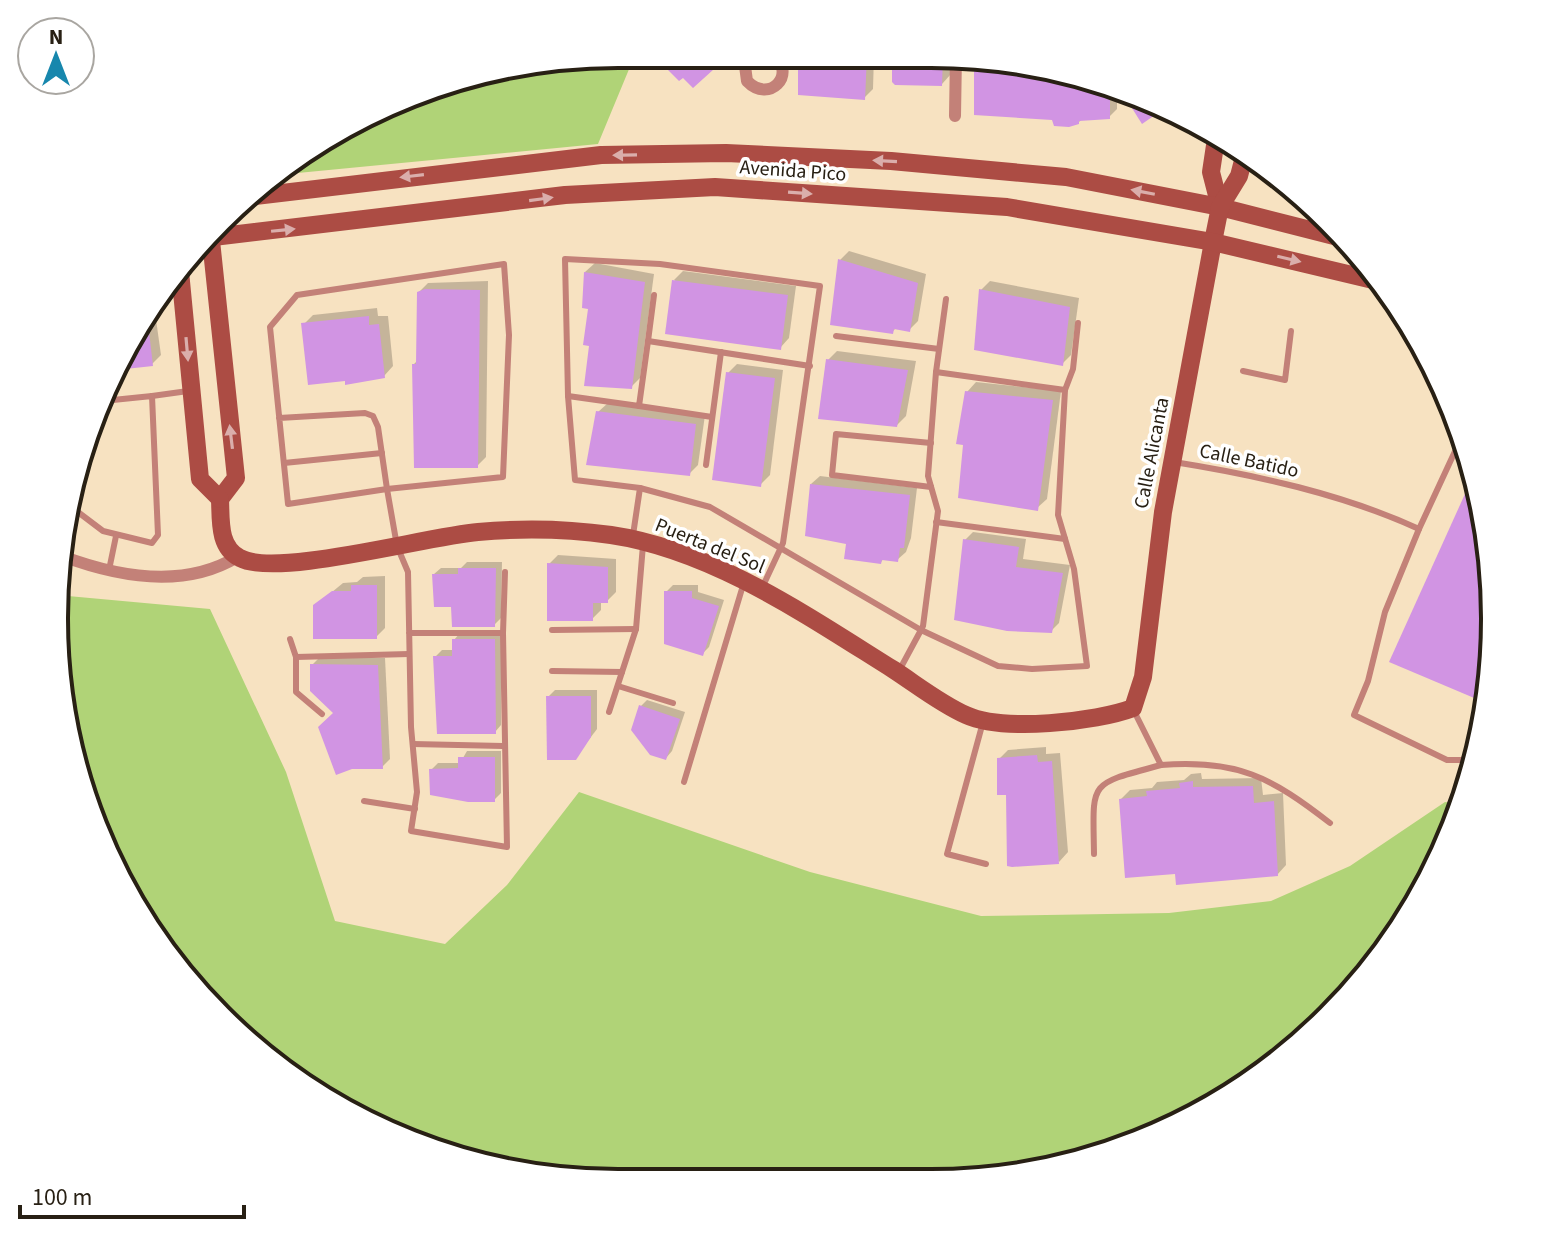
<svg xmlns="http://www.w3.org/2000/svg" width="1549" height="1237" font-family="'Source Sans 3',sans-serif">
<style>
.green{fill:#b0d377}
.shadow{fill:#0003}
.building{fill:#d194e3}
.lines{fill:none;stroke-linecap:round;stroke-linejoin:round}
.lane{stroke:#c38178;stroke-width:6}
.street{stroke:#c38178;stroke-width:12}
.secondary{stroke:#ac4c44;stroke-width:18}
.oneway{fill:#daaeab}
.labels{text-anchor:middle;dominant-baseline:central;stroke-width:7;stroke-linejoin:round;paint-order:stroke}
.street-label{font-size:20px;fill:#282014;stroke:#fff}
.rim{fill:none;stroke:#282014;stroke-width:4}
</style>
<rect width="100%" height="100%" fill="#f7e2c1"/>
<g class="green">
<path d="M618,54H640L632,62L598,144L277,175L337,129L473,73Z"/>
<path d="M57,595L210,609L286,772L335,921L445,944L507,885L579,792L810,872L981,916L1169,913L1271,901L1350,866L1445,802L1461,804L1437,869L1378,962L1302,1043L1212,1108L1077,1164L968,1182L509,1172L402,1140L275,1067L194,991L129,900L73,764L54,618Z"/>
</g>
<g class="shadow">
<path d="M800,55H874L873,89L864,98L800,94Z"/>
<path d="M895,55H951V74L942,84L894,81Z"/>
<path d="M984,59L1112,84L1117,86V109L1109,117L1082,119L1078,123L1054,118L976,66Z"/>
<path d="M849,251L926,274L918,321L909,330L896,328L892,332L840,260Z"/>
<path d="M595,263L654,274L640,378L631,387L590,307L585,272Z"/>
<path d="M683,271L796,286L789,338L780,348L674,280Z"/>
<path d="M488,281L486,457L477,466L414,364L418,360L419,292L428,283Z"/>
<path d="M990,281L1079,298L1071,355L1062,364L981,290Z"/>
<path d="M154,305L161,355L152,364L116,368L130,336Z"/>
<path d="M377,308L378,316H388L393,366L384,376L347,379L304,324L313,315Z"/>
<path d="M837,351L916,361L906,416L897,425L828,360Z"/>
<path d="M737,364L783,370L770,475L761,484L728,373Z"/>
<path d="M976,382L1061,391L1047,499L1037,508L967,392Z"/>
<path d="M608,403L705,415L698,465L689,474L598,412Z"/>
<path d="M820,476L917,488L911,538L906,552L897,560L884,558L881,562L848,543L811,484Z"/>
<path d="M973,532L1026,539L1023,559L1070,565L1059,623L1051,631L965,540Z"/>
<path d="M558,555L616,559V592L607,601H601V610L592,619L549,564Z"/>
<path d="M467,562H502L501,618L494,625L453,605L434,574L441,568H461Z"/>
<path d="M385,576V628L376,637L315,606L343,583L357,582L363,577Z"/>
<path d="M673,585H698V592L724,600L709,647L702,654L666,592Z"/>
<path d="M460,633H501V725L495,732L435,657L442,650H454V640Z"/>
<path d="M320,657L385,658L390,759L382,767L312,665Z"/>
<path d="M555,690H597V729L575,758L548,697Z"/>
<path d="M647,700L685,712L672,751L666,758L641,706Z"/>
<path d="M1046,747V754L1060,753L1068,852L1059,862L1008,793L999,759L1008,750Z"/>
<path d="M467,751H501V793L494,800L431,770L438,763H460Z"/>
<path d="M1201,773L1202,779L1261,778L1263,795L1283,793L1286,865L1277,875L1176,872L1121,799L1130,790L1152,788L1157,782L1184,780L1191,774Z"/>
</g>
<g class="building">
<path d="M668,54H718L724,60L693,88L683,78L679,81L660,62Z"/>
<path d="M798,55H867L865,100L798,95Z"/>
<path d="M897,55H943L942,86L895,85L892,82V59H897Z"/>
<path d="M1000,64L1110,84V119L1079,121V124L1069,127L1054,126L1052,120L974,115V66Z"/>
<path d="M1118,86L1165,108L1142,124Z"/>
<path d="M838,259L918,283L910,332L894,329L893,334L830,325Z"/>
<path d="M584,272L645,282L632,389L584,386L589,346L583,345L588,309L582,308Z"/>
<path d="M672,280L788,295L781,350L665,334Z"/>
<path d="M425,289L480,290L478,468H414L412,364H416L417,292Z"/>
<path d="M979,289L1070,307L1063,366L974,350Z"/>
<path d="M147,314L153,366L116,370L130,336Z"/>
<path d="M369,316V325L379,324L385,378L345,385V381L308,385L301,323Z"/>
<path d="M826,359L908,370L897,427L818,419Z"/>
<path d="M726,372L775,378L761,487L712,480Z"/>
<path d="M965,391L1053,400L1038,511L958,498L963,445L956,444Z"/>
<path d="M596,411L696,424L690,476L586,465Z"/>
<path d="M1474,474L1490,545L1494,656L1486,703L1389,662Z"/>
<path d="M810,484L910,495L904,548H900L898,562L882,560L881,564L844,559L846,544L805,536Z"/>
<path d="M963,539L1019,547L1016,567L1063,573L1052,633L1007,631L954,620Z"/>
<path d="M547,563L608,567V603H593V621H547Z"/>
<path d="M458,568H496L495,627H452L451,607H434L432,574H458Z"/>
<path d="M351,585H377V639H313V605L332,591H351Z"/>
<path d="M664,591H692V598L719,606L703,656L664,644Z"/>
<path d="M452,639H495L496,734H437L433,656H452Z"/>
<path d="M310,664L378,665L383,769H352L336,775L318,727L333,713L310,691Z"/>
<path d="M546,696H591V737L576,760H547Z"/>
<path d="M639,705L680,719L666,760L650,755L631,730Z"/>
<path d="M1037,755L1038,762L1052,761L1059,864L1012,867L1007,866L1006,795H997V758Z"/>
<path d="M458,757H495V802H468L430,795L429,769L458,768Z"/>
<path d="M1193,781V787L1253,786L1254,803L1274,801L1278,876L1176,885L1175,874L1125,878L1119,799L1147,796L1146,791L1180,788L1179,783Z"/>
</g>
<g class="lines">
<g class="lane">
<path d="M836,336L939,349"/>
<path d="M648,341L654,295"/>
<path d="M1243,371L1285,380L1291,331"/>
<path d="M936,372L946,299"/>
<path d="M1065,390L1073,369L1078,323"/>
<path d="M152,396L188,391"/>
<path d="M568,396L639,406L648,341L810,366"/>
<path d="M639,406L712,417"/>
<path d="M279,418L365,413L373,416L378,427L387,489L503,477L509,335L504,264L297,295L270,327L288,504L387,489L397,546L408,572L411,727L417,792L411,831L507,847L503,633H409"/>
<path d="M931,443L836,434L832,475L931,487"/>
<path d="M1174,462C1256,475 1343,494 1419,529L1463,434"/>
<path d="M284,463L382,453"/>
<path d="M706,465L721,352"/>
<path d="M71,487L74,509L103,531L152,543L158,535L152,396L103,401"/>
<path d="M640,488L710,507L921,630L998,666L1032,669L1087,666L1074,569L1058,515L1065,390L936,372L928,476L938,511L923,626L921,630L900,669"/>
<path d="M936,522L1065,539"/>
<path d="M1419,529L1385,612L1368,681L1354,715L1447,760H1462L1478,749"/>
<path d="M633,535L640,488L575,480L568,396L565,259L660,264L820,286L783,543L762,588"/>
<path d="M109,570L116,536"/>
<path d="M552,630L636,629"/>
<path d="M503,633L505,572"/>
<path d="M290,639L296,657L409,654"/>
<path d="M296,657V692L322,714"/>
<path d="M552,671L622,672"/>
<path d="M618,686L673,703"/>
<path d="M1134,711L1161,765C1237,759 1271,777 1330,823"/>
<path d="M609,712L636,629L643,545"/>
<path d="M983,722L947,854L986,864"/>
<path d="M413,744L503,746"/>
<path d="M684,782L744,582"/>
<path d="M364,801L415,809"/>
<path d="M1094,854C1093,780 1087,785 1161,765"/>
</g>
<g class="street">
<path d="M754,54L745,66L747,81C769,104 797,75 774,55"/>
<path d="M955,116L956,55"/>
<path d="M62,556C118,577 184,589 237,557"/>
</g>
<g class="secondary">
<path d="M1217,132L1211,172L1220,207"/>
<path d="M248,197L601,155L726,153L891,161L1066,177L1220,207L1338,237"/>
<path d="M210,231L236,478L220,499C221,520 218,547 240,558C277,578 428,536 478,532C521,528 568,529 611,535C713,550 809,617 894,670C917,685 941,704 966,715C1003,732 1096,722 1133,708L1143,677L1163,512L1213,242L1220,207L1239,176L1245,153"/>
<path d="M205,238L565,195L715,187L1007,207L1213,242L1373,280"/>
<path d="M180,271L200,479L220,499"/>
</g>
</g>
<defs><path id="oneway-solid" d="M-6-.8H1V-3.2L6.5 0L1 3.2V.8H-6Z" transform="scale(2)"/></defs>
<g class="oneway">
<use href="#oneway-solid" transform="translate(625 155) rotate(179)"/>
<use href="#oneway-solid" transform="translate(885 161) rotate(-177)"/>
<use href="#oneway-solid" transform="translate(412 176) rotate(173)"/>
<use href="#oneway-solid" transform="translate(1143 192) rotate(-169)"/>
<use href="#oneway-solid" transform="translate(800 193) rotate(4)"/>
<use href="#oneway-solid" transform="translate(541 199) rotate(-8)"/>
<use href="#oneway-solid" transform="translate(283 230) rotate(-6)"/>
<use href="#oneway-solid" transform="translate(1289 259) rotate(13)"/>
<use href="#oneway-solid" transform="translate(187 349) rotate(85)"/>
<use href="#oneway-solid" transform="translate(231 437) rotate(-97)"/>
</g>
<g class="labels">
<g class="street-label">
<text transform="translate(793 171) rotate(4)">Avenida Pico</text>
<text transform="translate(1152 453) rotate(-79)">Calle Alicanta</text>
<text transform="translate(1249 461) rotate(12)">Calle Batido</text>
<text transform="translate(710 546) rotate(22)">Puerta del Sol</text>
</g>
</g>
<path d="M0 0H1549V1237H0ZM618 68H931A550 550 0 0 1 1481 618V619A550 550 0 0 1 931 1169H618A550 550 0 0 1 68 619V618A550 550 0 0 1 618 68Z" fill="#fff" fill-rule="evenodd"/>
<path class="rim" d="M618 68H931A550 550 0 0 1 1481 618V619A550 550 0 0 1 931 1169H618A550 550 0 0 1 68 619V618A550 550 0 0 1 618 68Z"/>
<g transform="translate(56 56)"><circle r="38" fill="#ffffff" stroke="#a9a6a1" stroke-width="2"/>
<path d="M0-6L14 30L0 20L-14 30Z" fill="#1787ad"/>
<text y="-12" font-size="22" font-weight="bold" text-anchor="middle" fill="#282014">N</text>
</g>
<path d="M20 1205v12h224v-12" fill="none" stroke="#282014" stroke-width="4"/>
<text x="32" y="1205" font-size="24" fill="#282014" stroke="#ffffff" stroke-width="6" paint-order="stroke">100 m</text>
</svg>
